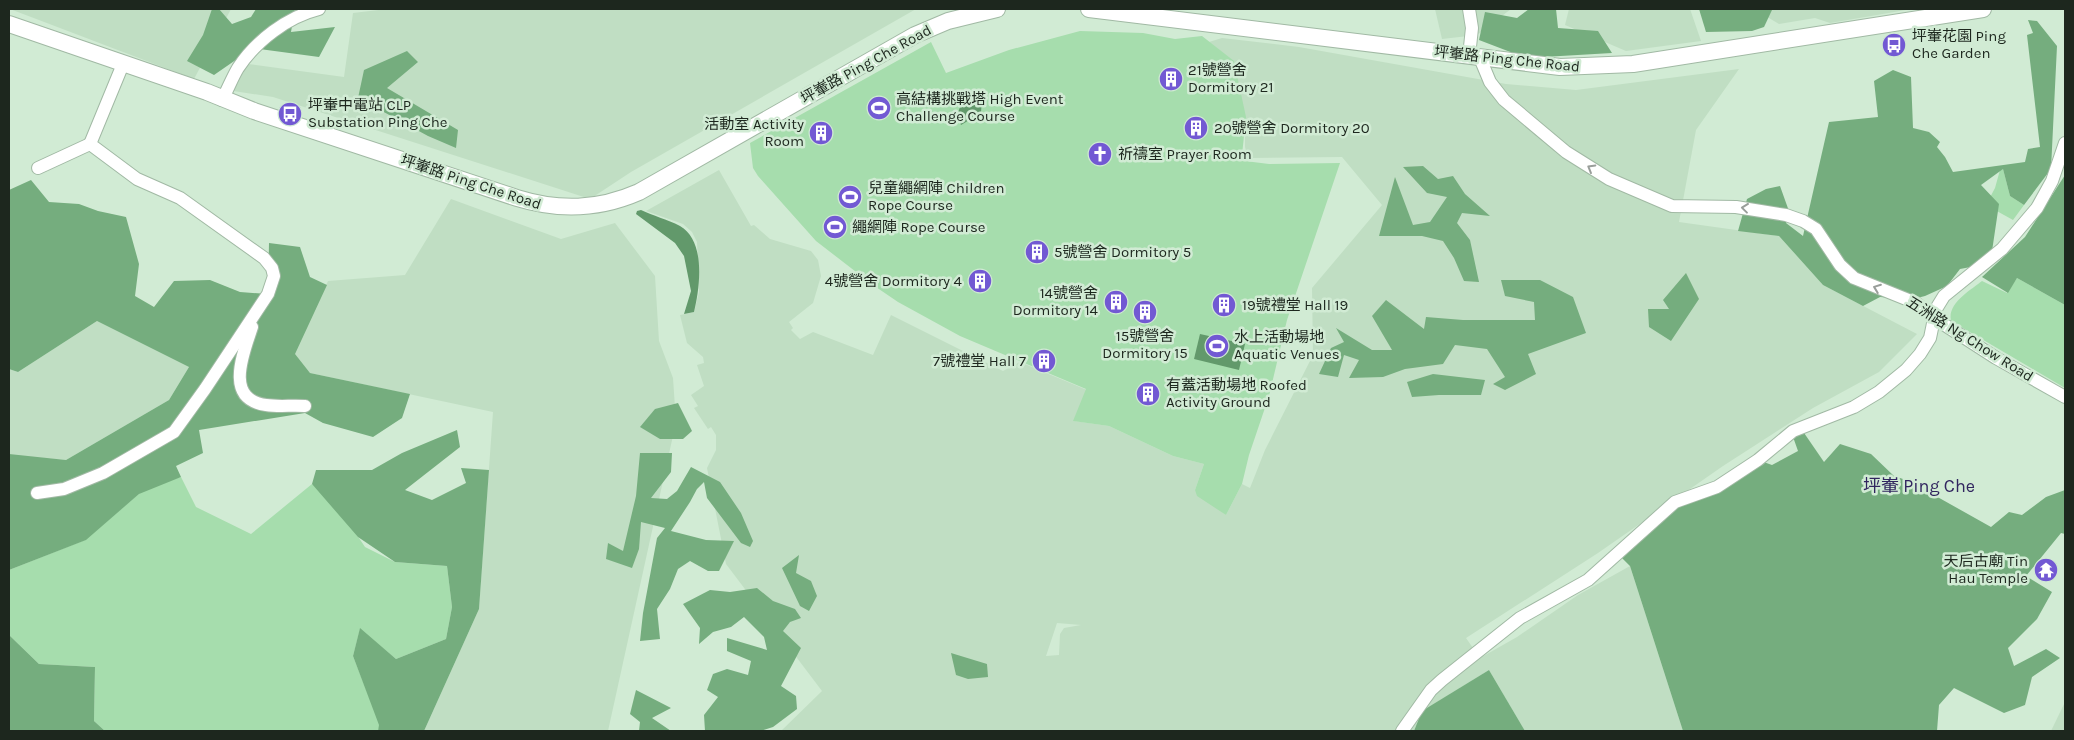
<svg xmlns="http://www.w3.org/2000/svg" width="2074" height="740" font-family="Karla,'Noto Sans SC',sans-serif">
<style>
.built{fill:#c0dec3;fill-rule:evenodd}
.green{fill:#a6ddad}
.forest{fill:#75ad7e}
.water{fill:#62996b}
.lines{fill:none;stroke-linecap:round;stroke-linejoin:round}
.minor-casing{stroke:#a1b9a4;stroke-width:14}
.tertiary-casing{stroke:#a1b9a4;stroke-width:18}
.minor{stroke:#fff;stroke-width:12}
.tertiary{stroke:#fff;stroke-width:16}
.oneway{stroke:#999e9a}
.labels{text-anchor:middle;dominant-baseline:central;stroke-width:5;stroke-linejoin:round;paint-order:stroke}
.poi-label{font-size:15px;fill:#1d271e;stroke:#d1ebd4;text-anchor:start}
.street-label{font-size:15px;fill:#1d271e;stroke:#d1ebd4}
.quarter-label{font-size:18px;fill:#31255f;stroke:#d1ebd4}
</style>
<rect width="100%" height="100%" fill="#d1ebd4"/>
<g class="built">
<path d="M10,9H231L194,79Z"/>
<path d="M387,9H916L631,172L590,199L273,97L227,90L241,63L344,77L353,13Z"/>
<path d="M1435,9H1511L1477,35L1442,39Z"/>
<path d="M1569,9H1690L1701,41L1626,51L1565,25Z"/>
<path d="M1754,9H1912L1830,23L1815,18L1779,24Z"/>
<path d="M1222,38L1299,47L1506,84L1576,90L1739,69L1696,130L1679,222L1779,236L1823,285L1917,334L1879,372L1813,408L1723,466L1598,553L1466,638L1480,658L1517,637L1578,595L1630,566L1683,731H1525L1489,670L1423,711L1414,731H781L822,691L726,564L707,468L716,450V435L711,427L708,429L694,408L698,406L691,395L704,386L697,365L704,363L703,357L687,343L680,315L694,312L699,292L697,242L692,232L683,224L646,211L719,170L751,226L754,225L770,239L811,251L818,260L821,276L813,303L789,322L793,328L791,330L800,339L813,332L873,355L891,315L1003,371L1020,362L1087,390L1074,421L1109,426L1173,456L1204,464L1195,490L1226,515L1242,484L1250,488L1265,450L1313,355L1312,288L1382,205L1342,157L1248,158L1245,147V118L1234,62L1209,42ZM1057,623L1081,625L1064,628L1060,634L1059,655L1046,656Z"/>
<path d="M451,199L561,239L615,223L655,276L659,341L673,378L676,422L608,731H424L479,609L493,412L310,373L294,354L328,281L405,275Z"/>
<path d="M97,321L189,367L169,400L66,460L9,455V369L18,372Z"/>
<path d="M2065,702V731H2051Z"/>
</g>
<g class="green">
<path d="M1080,31L1143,33L1175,39L1202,36L1234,61L1246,117L1242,155L1245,161L1269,164L1340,163L1287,320L1269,396L1249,455L1242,484L1226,515L1197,496L1195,490L1204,464L1173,456L1109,426L1073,421L1086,389L960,336L898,302L873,285L816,241L758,176L753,168L750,143L931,42L946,73L1009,50Z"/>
<path d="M2003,169L2010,196L2024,205L2013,220L1986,205L1995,188L2000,170Z"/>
<path d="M2017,278L2065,305V388L1951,321C1947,303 1971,290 1982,281L2007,293Z"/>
<path d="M181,477L196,507L251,534L312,484L335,502L365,547L395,562L447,566L452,607L446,639L396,659L360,629L353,656L380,725L378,731H105L94,721L95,667L39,664L9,635V570L85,540L147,487Z"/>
</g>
<g class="forest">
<path d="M212,9H219L232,24L251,17L256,9H295L291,32L335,27L319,57L253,48L214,75L187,61L203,35Z"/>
<path d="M1529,9H1556L1558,28L1598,31L1612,53L1526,58L1479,40L1485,12L1517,18Z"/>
<path d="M1699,9H1771L1772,10L1764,27L1752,31L1706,32Z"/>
<path d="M2028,20L2037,21L2057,46L2051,169L2024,205L2010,196L2003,169L1981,185L1999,204L1991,258L1981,265L1960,269L1947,286L1925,296L1913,299L1880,297L1863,306L1823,285L1779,236L1738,231L1747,199L1766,189L1780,186L1790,214L1786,223L1803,236L1829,122L1878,117L1874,81L1893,70L1911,77L1913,128L1929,132L1940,142L1937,147L1945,157L1953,172L2025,162L2028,149L2040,147L2027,35L2033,33Z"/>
<path d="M407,51L418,62L387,88L458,130L456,148L428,136L358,98L364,70Z"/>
<path d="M1423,166L1438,179L1453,176L1465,194L1490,216L1462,213L1457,223L1470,240L1479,282L1464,281L1454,258L1443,241L1422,236H1379L1395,177L1413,225L1430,222L1447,197L1427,193L1403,167Z"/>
<path d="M2065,175V305L2017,278L2008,293L1982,277L2025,237Z"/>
<path d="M31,180L49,202L79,204L98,211L126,217L139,264L135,296L154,307L174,281L210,280L240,292L268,294L269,243L300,247L310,277L327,285L295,354L310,373L410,394L402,418L373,437L323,423L305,413L199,430L203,453L176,466L181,477L139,494L86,540L9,570V454L66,460L169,400L189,367L97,321L18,372L9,369V190Z"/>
<path d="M1686,273L1699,299L1671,341L1649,327L1648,309H1669L1663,300Z"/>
<path d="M1501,280H1540L1573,297L1586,333L1528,354L1536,374L1505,390L1493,384L1505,377L1487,349L1455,345L1443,364L1405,369L1383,377L1349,378L1359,360L1344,355L1338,377L1319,374L1331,348L1344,342L1336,328L1372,350H1392L1372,316L1386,300L1424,329L1426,317L1463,320H1535L1534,302L1505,296Z"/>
<path d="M1433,374L1485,380L1481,395H1439L1412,397L1407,382Z"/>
<path d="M678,403L692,431L683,439H660L640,427L655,409Z"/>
<path d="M457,430L460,447L405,490L432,500L466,483L461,468L489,470L479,609L424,731H378L379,725L353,656L360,628L396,659L446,639L452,607L447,566L395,562L358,537L312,484L316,470H372L402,453Z"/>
<path d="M1802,430L1824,462L1840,444L1871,454L1894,476L1909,481L1991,527L2009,512L2022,515L2046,497L2065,490V534L2061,533L2026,576L2052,592L2037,619L2008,648L2014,666L2046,649L2060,658L2032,677L2025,705L2004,713L1954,688L1939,705L1937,731H1683L1630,566L1618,554L1666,510L1758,460L1772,465L1798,451L1792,434Z"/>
<path d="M640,453H672L671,472L651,498L667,499L677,491L691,467L720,482L741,513L753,541L750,547L741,543L707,498L704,482L697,489L690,502L671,531L706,540L734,541L719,571H708L690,561L678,569L670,589L657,609L660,639L640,641L643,613L657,538L665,528L641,522L639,549L632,568L606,559L608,543L623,551L636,496Z"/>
<path d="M799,555L796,573L811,581L817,596L809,611L800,606L782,568Z"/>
<path d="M757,588L773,601L795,609L801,618L790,622L783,631L801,648L781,686L796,696L797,709L773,727L760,731H705L704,715L718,697L707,690L713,674L727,669L748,675L751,661L727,651V638L767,650L764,637L744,617L731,627L713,632L699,644L700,628L683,604L710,590L730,592Z"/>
<path d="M9,635L39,664L95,667L94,721L105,731H9Z"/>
<path d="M951,653L987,664L988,677L968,679L956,675Z"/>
<path d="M1489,670L1525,731H1414L1422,711Z"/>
<path d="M636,690L671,708L652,718L671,731H639L640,722L630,714Z"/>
</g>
<g class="water">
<path d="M982,97L981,113L961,125C958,115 956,107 967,101H973Z"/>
<path d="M641,210C653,216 667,219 680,226C706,241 700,287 694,312L684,314L691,291L684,256L675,243L636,214L637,211Z"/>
<path d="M1200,334L1245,344L1239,370L1194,359Z"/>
</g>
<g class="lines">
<g class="minor-casing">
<g id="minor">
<path d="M1469,56L1472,28L1469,9"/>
<path d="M1480,58L1490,82L1504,100L1566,152L1609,179L1672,206L1736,207L1786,215L1803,221L1816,229L1840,265L1854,278L1916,303L1934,318L1996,358L2065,397"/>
<path d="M222,100C228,89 232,78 238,68C256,41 287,17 319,9"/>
<path d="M38,168L90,144"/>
<path d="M252,327C244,352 223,399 266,405C279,407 292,405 305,406"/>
<path d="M37,493L64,489L103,473L174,432L205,389L268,294L274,276L272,268L264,258L180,198L137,179L90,144L123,64"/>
<path d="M1402,731L1431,690L1442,680L1520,618L1588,580L1675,502L1717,487L1758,460L1793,431L1854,407L1879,392L1906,370L1920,354L1930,338L1936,309L1944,296L2002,249L2037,208L2052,181L2065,143"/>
</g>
</g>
<g class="tertiary-casing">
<g id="tertiary">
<path d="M1089,9L1560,67L1633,64L1983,9"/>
<path d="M9,24L207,92L254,111L517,198C559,211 598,210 639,192L915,35L948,21L997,9"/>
</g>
</g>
<use href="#minor" class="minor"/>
<use href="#tertiary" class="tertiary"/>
</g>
<defs><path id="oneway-chevron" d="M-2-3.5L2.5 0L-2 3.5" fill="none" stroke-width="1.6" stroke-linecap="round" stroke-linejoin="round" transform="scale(1.25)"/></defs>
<g class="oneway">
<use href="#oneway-chevron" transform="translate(1591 168) rotate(-150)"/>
<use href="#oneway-chevron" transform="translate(1745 208) rotate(-173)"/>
<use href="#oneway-chevron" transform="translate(1877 288) rotate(-159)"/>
</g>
<defs>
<g id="bus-disc" transform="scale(1.25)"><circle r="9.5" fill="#7259d3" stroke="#d1ebd4"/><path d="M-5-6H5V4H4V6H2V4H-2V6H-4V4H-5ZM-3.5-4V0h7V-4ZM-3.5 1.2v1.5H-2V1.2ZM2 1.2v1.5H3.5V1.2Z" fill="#fff"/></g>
<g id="building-disc" transform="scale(1.25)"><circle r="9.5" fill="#7259d3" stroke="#d1ebd4"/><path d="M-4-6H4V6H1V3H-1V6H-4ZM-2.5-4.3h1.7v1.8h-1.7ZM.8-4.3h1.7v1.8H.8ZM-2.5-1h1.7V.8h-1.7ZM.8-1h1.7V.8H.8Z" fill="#fff"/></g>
<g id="stadium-disc" transform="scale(1.25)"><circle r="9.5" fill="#7259d3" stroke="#d1ebd4"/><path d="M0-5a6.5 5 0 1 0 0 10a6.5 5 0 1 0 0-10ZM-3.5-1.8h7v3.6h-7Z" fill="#fff"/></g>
<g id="church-disc" transform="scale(1.25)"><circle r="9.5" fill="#7259d3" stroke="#d1ebd4"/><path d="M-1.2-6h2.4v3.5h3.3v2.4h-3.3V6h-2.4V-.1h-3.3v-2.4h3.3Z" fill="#fff"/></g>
<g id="temple-disc" transform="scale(1.25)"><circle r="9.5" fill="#7259d3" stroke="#d1ebd4"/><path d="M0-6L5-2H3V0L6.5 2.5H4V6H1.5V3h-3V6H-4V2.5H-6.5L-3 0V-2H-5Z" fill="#fff"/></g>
</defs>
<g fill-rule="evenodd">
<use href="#bus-disc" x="1894" y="45"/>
<use href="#building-disc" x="1171" y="79"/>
<use href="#stadium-disc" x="879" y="108"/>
<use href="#bus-disc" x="290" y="114"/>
<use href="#building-disc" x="1196" y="128"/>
<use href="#building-disc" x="821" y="133"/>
<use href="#church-disc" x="1100" y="154"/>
<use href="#stadium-disc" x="850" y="197"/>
<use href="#stadium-disc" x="835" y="227"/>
<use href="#building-disc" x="1037" y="252"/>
<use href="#building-disc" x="980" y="281"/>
<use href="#building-disc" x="1116" y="302"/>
<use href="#building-disc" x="1224" y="305"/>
<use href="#building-disc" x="1145" y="312"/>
<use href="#stadium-disc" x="1217" y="346"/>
<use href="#building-disc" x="1044" y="361"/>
<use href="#building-disc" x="1148" y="394"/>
<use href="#temple-disc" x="2046" y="570"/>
</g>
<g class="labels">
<g class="poi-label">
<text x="1912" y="36">坪輋花園 Ping<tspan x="1912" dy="17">Che Garden</tspan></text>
<text x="1188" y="70">21號營舍<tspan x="1188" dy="17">Dormitory 21</tspan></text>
<text x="896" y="99">高結構挑戰塔 High Event<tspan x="896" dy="17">Challenge Course</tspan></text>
<text x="308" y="105">坪輋中電站 CLP<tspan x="308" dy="17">Substation Ping Che</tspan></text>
<text x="804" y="124" text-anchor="end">活動室 Activity<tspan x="804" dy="17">Room</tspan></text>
<text x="1214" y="128">20號營舍 Dormitory 20</text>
<text x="1118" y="154">祈禱室 Prayer Room</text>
<text x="868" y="188">兒童繩網陣 Children<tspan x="868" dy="17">Rope Course</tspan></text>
<text x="852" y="227">繩網陣 Rope Course</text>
<text x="1054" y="252">5號營舍 Dormitory 5</text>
<text x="962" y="281" text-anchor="end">4號營舍 Dormitory 4</text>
<text x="1098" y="293" text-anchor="end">14號營舍<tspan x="1098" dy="17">Dormitory 14</tspan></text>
<text x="1242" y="305">19號禮堂 Hall 19</text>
<text x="1145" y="336" text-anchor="middle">15號營舍<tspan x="1145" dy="17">Dormitory 15</tspan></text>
<text x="1234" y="337">水上活動場地<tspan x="1234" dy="17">Aquatic Venues</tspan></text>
<text x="1026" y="361" text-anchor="end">7號禮堂 Hall 7</text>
<text x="1166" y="385">有蓋活動場地 Roofed<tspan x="1166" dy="17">Activity Ground</tspan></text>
<text x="2028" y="561" text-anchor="end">天后古廟 Tin<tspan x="2028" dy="17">Hau Temple</tspan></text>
</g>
<g class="street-label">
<text transform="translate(1507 59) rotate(6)">坪輋路 Ping Che Road</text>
<text transform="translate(866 64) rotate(-29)">坪輋路 Ping Che Road</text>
<text transform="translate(471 182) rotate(18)">坪輋路 Ping Che Road</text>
<text transform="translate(1970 339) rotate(32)">五洲路 Ng Chow Road</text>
</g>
<g class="quarter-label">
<text x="1919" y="486">坪輋 Ping Che</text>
</g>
</g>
<rect width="2074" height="740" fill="none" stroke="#1d271e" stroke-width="20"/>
</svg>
